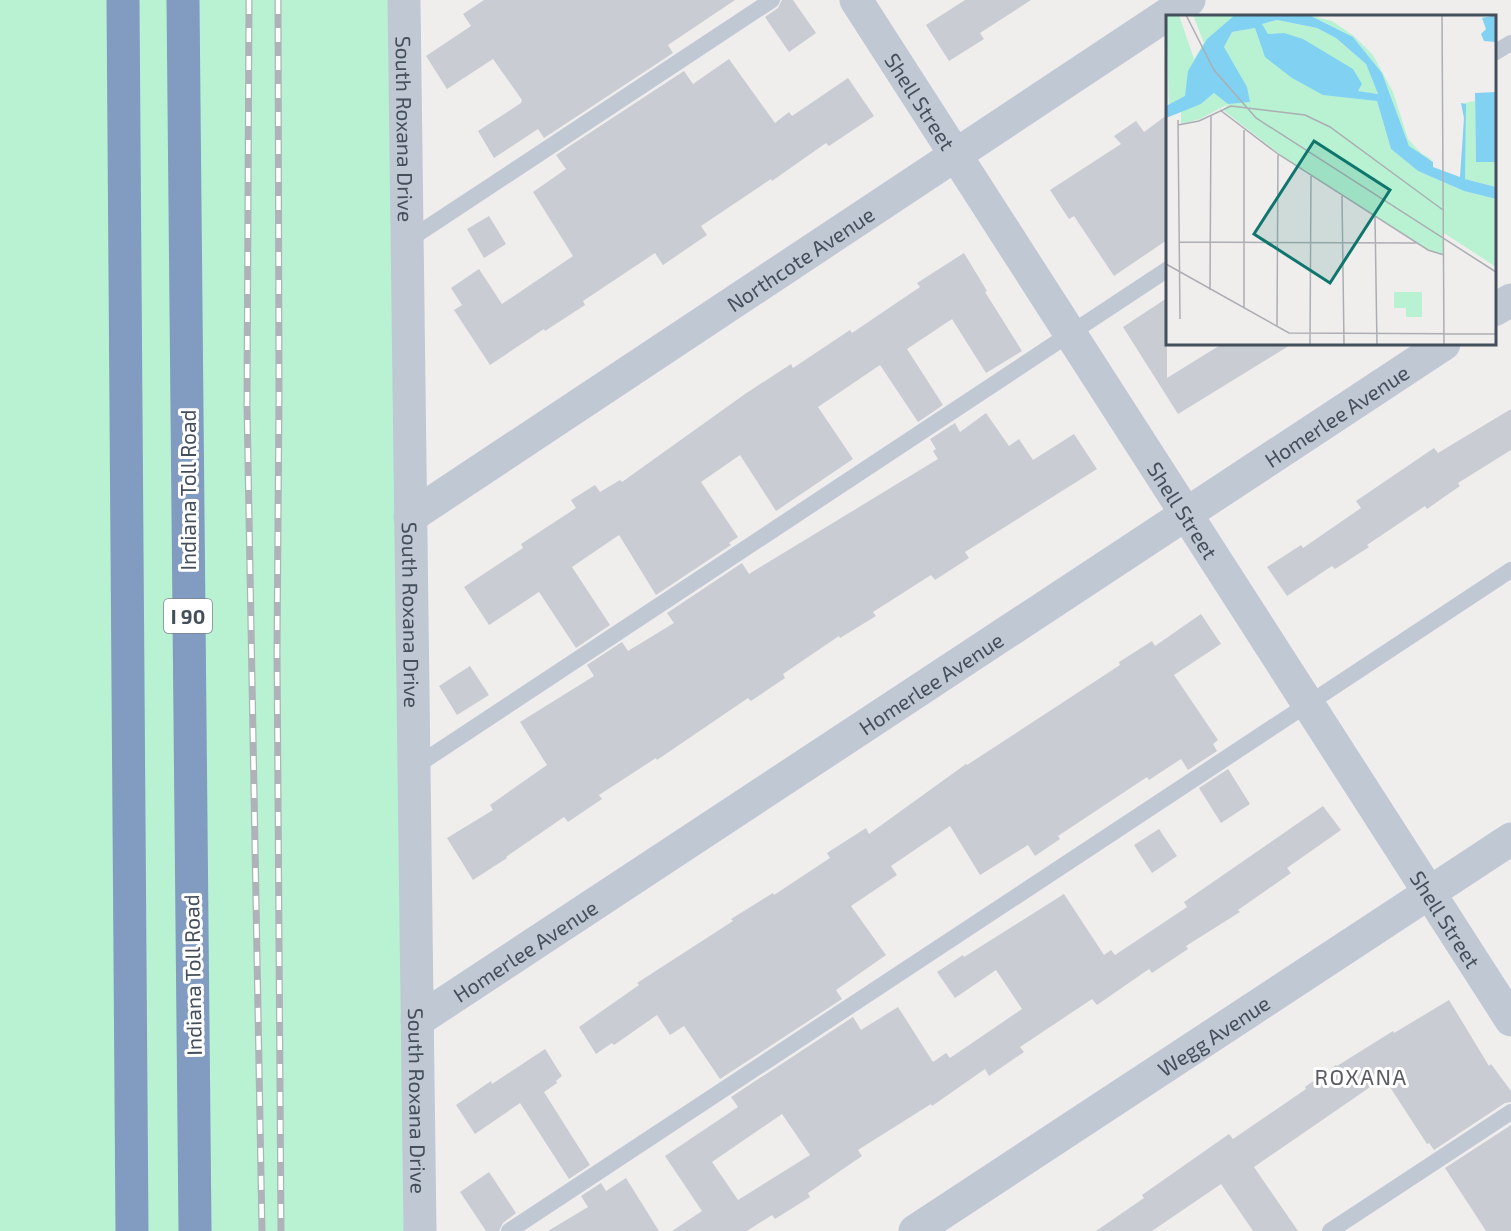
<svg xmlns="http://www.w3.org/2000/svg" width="1511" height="1231" font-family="'Exo 2',sans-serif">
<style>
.green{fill:#b8f2d3}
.building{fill:#c9ccd3;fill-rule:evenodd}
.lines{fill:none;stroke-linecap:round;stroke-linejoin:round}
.service{stroke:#c0c8d4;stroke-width:16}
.minor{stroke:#c0c8d4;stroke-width:33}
.motorway{stroke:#819bc1;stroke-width:33}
.rail-casing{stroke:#afb2b9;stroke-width:7}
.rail{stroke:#fff;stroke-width:4.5;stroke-dasharray:14;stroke-linecap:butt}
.labels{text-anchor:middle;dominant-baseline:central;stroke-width:6;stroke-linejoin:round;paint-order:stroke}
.shield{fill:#fff;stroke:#7c848d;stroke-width:1.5}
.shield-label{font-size:20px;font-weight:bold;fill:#444f5c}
.street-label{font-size:21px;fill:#444f5c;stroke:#fff}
.neighbourhood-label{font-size:22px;letter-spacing:1.5px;fill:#5a5d63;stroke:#fff}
.inset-road{fill:none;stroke:#abaeb3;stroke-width:1.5}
.view{fill:#0f766e;fill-opacity:0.15;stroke:#0f766e;stroke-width:3}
.inset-edge{fill:none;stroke:#444f5c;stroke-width:3}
</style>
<rect width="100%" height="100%" fill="#f0eded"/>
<path class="green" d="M0,0H404L420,1231H0Z"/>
<g class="building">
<path d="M484,0H735L668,45L673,53L544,138L538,129L494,158L478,131L521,103L522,100L493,59L447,89L426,56L471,26L463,14Z"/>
<path d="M782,0H793L816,33L789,52L765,17L778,8Z"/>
<path d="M965,0H1031L980,33L984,39L949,61L926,25Z"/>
<path d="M729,59L775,123L789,112L792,116L848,78L874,116L829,146L826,143L772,181L771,179L701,226L707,235L663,265L655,253L583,301L585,305L545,331L544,329L490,365L454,310L462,305L451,288L479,269L502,304L573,256L533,192L566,169L556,155L684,71L693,84Z"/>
<path d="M1167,115V240L1114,276L1074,216L1069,219L1050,190L1121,144L1114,136L1136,121L1144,132Z"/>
<path d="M489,216L506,244L484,258L467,229Z"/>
<path d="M964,253L987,291L985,292L1022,351L986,373L952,319L907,349L943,405L918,422L880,365L818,407L853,459L776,511L740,455L701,482L738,537L729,543L731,545L656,595L619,535L572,567L610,625L576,648L539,592L489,625L464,587L523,548L521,544L576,508L571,500L595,485L600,492L620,480L622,482L745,394L791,364L793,368L850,330L852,333L920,287L917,283Z"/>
<path d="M1167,298V378L1222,344H1292L1178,414L1123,327Z"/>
<path d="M1511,409V450L1458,483L1460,486L1427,509L1425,506L1367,545L1369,547L1335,569L1332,566L1287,596L1267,567L1301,545L1303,548L1361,508L1356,501L1434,448L1438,453Z"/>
<path d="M986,413L1009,446L1019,439L1033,460L1074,434L1097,469L965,552L969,558L935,580L931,575L873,612L876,616L840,638L839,636L783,674L785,678L751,701L748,698L657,760L656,758L599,795L602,799L568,822L564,817L506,857L507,858L473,880L447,838L493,810L490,805L547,765L520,722L594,676L587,665L622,642L628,651L674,623L667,613L742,563L749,574L938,459L933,451L936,449L930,439L955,423L960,432Z"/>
<path d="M1201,614L1221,644L1174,675L1218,740L1213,744L1217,751L1188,770L1181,759L1149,780L1147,777L1058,836L1060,839L1035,856L1028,845L980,875L950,826L891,866L897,875L851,906L886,955L836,990L842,999L720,1079L684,1026L670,1035L657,1015L614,1045L612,1043L596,1054L579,1027L639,985L637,983L733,921L731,919L773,893L774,895L830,858L827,853L866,828L869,834L966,764L967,765L1120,665L1119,662L1152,641L1155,646Z"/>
<path d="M470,666L489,695L457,715L439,686Z"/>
<path d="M1228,769L1250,804L1221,823L1199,788Z"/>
<path d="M1323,806L1341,830L1287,868L1291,873L1238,910L1240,912L1186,946L1188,949L1152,973L1149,969L1097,1005L1092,999L1020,1047L1024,1052L989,1076L985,1069L932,1106L931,1104L858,1150L862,1156L808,1193L810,1197L775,1219L772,1215L747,1231H672L702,1211L665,1156L738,1107L731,1097L853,1017L861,1030L898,1007L933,1062L946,1053L950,1058L1022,1009L996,970L955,998L937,972L963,955L964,957L1064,894L1104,955L1111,950L1115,955L1187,907L1184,902ZM782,1114L810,1155L738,1200L712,1162Z"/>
<path d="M1159,829L1177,856L1152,873L1134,845Z"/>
<path d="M1449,1000L1489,1066L1491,1064L1511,1091V1102L1505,1103L1434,1150L1429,1143L1427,1144L1386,1081L1378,1086L1376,1083L1254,1167L1298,1231H1253L1221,1184L1152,1231H1096L1144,1198L1142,1195L1229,1134L1233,1139L1306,1089L1305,1087L1336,1065L1337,1066L1393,1031L1394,1033Z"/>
<path d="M545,1049L562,1076L556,1081L557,1083L544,1092L590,1165L569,1179L520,1103L475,1134L456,1105L491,1081L492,1084Z"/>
<path d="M1511,1125V1231H1486L1445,1168Z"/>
<path d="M489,1172L516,1213L503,1223L499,1231H486L460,1192Z"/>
<path d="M626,1178L659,1231H548L588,1207L581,1196L601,1183L606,1191Z"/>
</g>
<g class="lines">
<g class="service">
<path d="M1494,53L1511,43"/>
<path d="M407,241L772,0"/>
<path d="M413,768L1168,269"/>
<path d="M509,1231L1511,570"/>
<path d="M1330,1231L1511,1112"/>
</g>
<g class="minor">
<path id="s1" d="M404,0L420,1231"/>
<path id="s2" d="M856,0L1511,1020"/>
<path d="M1494,310L1511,300"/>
<path id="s3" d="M410,517L1189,0"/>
<path id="s4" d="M417,1021L1444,344"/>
<path id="s5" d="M915,1231L1511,839"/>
</g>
<g class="motorway">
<path d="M123,0L132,1231"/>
<path d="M183,0L195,1231"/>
</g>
<g class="rail-casing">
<g id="rail">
<path d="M249,0L247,405L262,1231"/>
<path d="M278,0L279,396L277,651L281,1231"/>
</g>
</g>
<use href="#rail" class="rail"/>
</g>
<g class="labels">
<rect class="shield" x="164" y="599" width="48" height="34" rx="4.5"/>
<g class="shield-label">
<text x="188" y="616">I 90</text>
</g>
<g class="street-label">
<text stroke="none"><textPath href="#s2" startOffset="120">Shell Street</textPath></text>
<text stroke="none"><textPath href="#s1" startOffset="129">South Roxana Drive</textPath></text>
<text stroke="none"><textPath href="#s3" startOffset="468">Northcote Avenue</textPath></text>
<text stroke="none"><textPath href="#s4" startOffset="1101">Homerlee Avenue</textPath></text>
<text transform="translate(187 490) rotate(-90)">Indiana Toll Road</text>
<text stroke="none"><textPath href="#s2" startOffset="606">Shell Street</textPath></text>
<text stroke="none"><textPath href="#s1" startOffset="615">South Roxana Drive</textPath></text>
<text stroke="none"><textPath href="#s4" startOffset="615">Homerlee Avenue</textPath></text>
<text stroke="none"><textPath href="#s2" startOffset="1092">Shell Street</textPath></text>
<text stroke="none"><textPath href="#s4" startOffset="129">Homerlee Avenue</textPath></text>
<text transform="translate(192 975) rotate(-91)">Indiana Toll Road</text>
<text stroke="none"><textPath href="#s5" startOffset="357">Wegg Avenue</textPath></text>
<text stroke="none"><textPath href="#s1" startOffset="1101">South Roxana Drive</textPath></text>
</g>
<g class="neighbourhood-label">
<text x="1361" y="1076">ROXANA</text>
</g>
</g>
<g transform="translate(1166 15)">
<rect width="330" height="330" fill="#f0eded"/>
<path d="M0,0H13L28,44L38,28L27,0H80L69,4L19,82L3,90ZM143,0L166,6L188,21L207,40L227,77L242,124L256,139L269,146L252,140L243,131L216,58L187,22ZM111,5L151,13L170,23L200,49L212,79L192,76L102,20L95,9ZM89,13L200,84L211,86L225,134L252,156L298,176L330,184V252L278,218V240L266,237L128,150L57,95L62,89L34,104L15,109V96L35,89L48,78L60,42L58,32L66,17ZM309,86L310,147H330V172L299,164L298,88ZM228,277H256V302H240V293H228Z" fill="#b8f2d3"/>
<path d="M69,0H143L187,22L216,58L243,131L267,147V152L294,162L298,103L295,88L300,89L299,164L330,172V184L298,176L252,156L225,134L211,86L157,80L126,63L99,42L89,13L66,17L58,32L81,72L84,87L62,89L48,78L35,89L0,103V91L19,81L22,56L41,24ZM111,5L151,13L170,23L200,49L212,79L192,76L196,69L187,54L137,24L118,18L102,19L96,9ZM330,0V27L318,26L315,19L320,14L316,3ZM330,77V147H310L309,78Z" fill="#81d2f2" fill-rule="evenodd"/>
<path class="inset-road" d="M20,0L48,55L90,103L330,257M276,0L278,330M54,95L112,139L262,235L278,240M12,105L14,304M12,110L33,106L65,91L139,100L164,112L277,195M176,181L178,330M209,202L211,330M13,227L251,228M0,249L123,318L330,319M44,275L45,101M78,293V115M111,312L112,140M144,330L145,161"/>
<path class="view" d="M148,126L224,175L164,268L88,219Z"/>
<rect width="330" height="330" class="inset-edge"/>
</g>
</svg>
